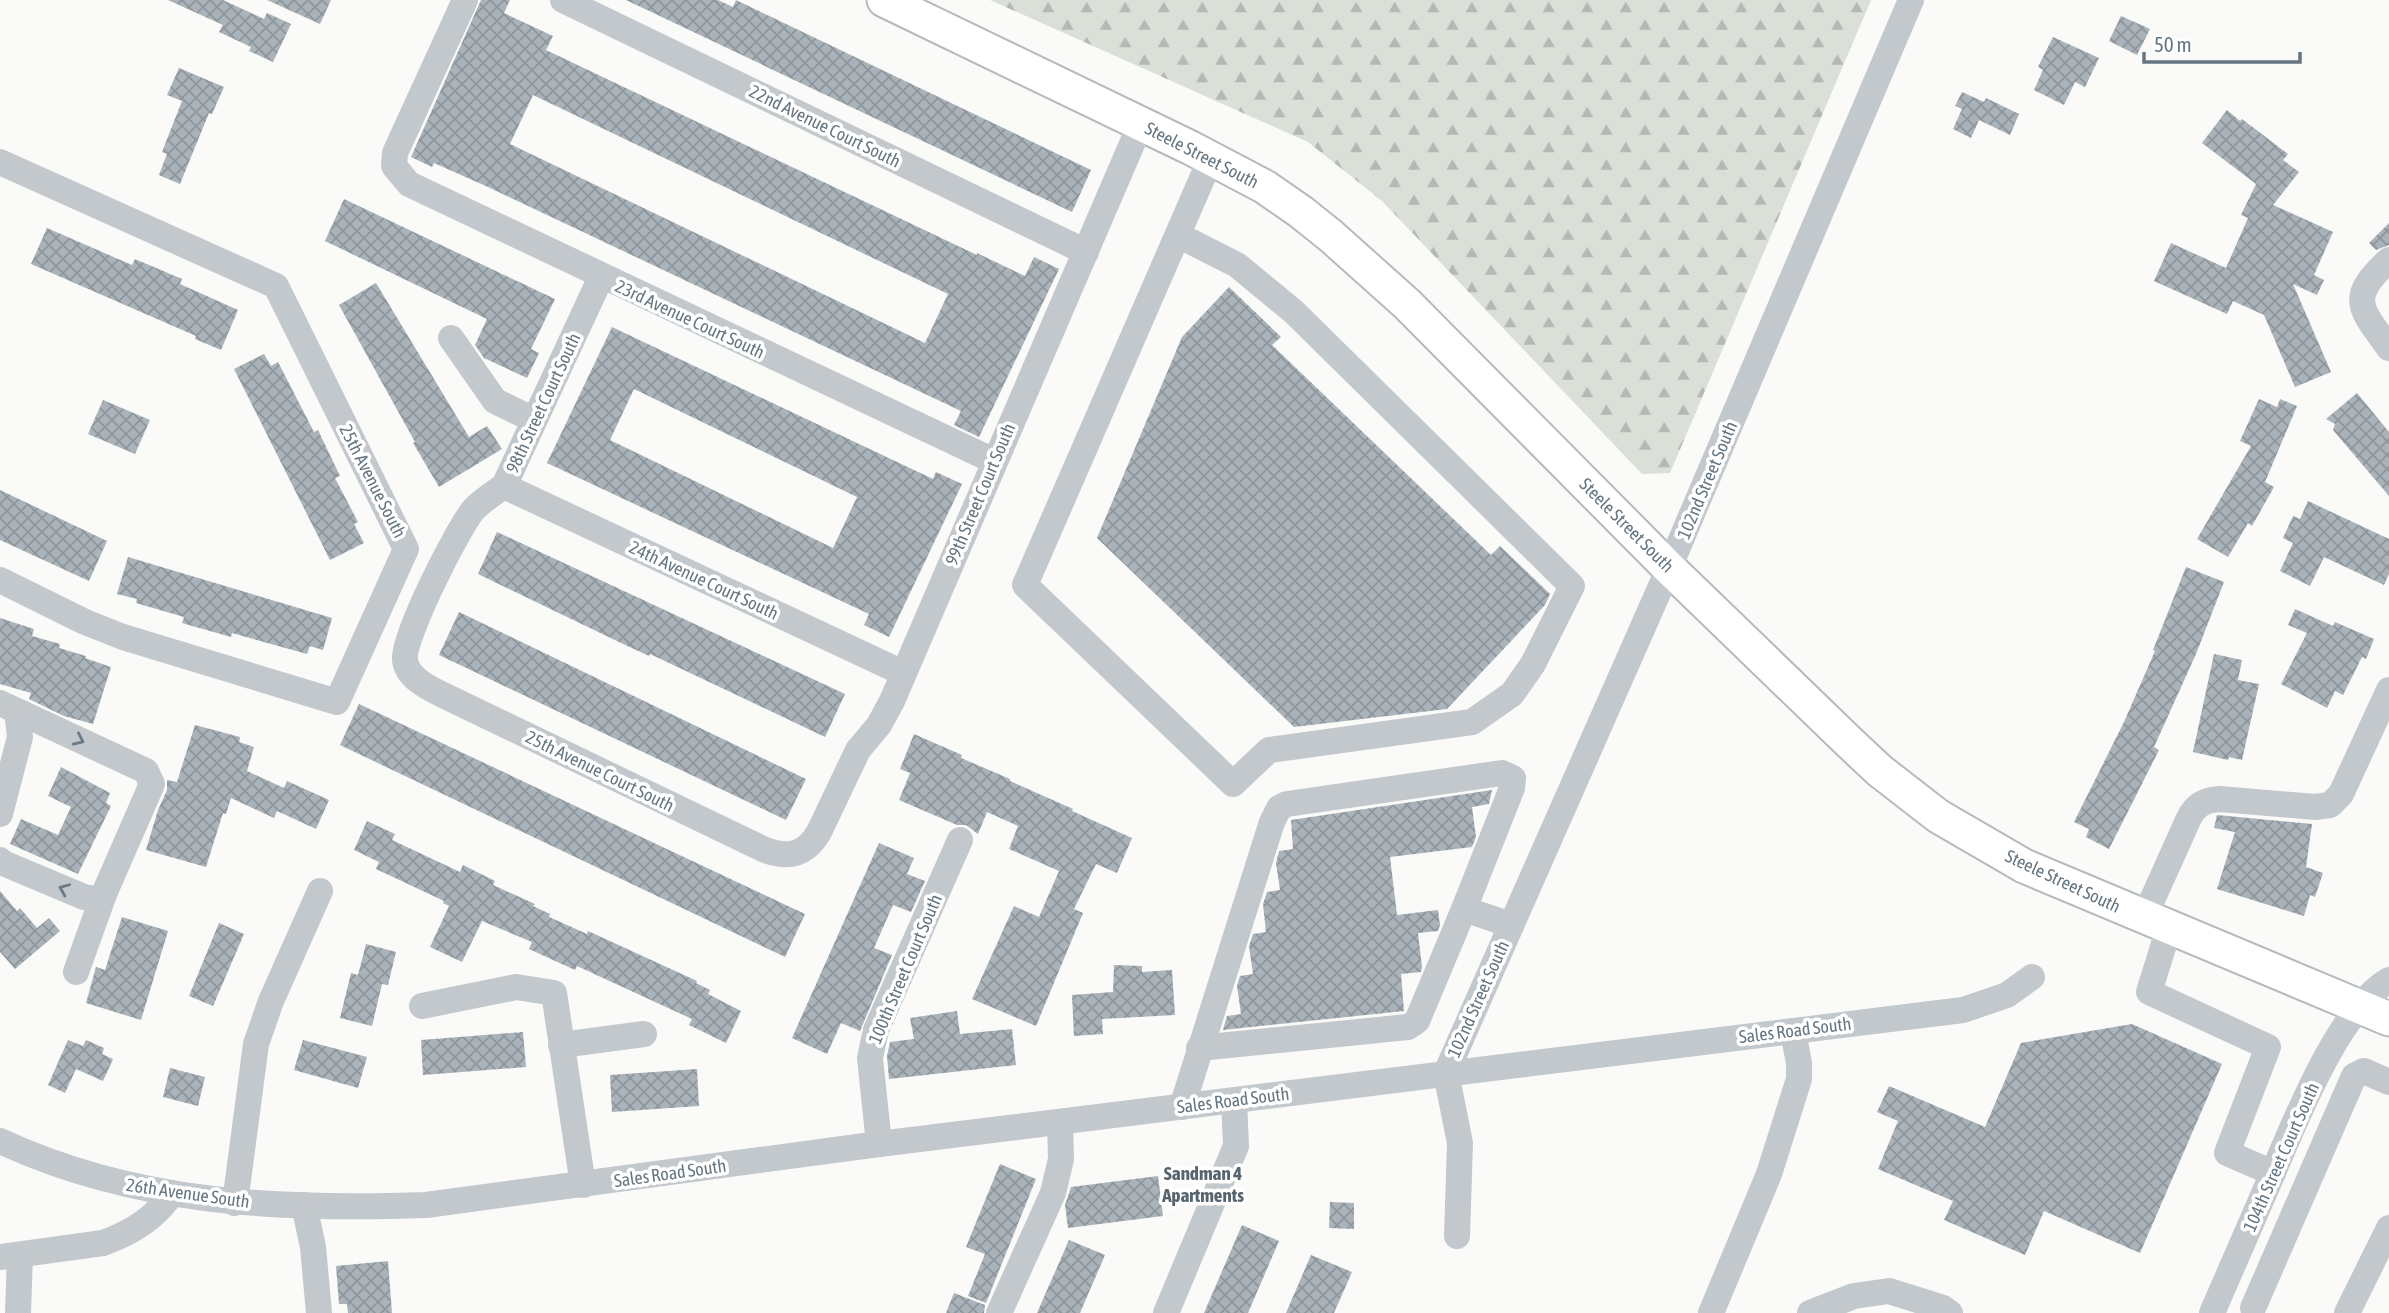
<svg xmlns="http://www.w3.org/2000/svg" width="2389" height="1313" font-family="'Asap Condensed',sans-serif">
<style>
.forest{fill:url(#forest-firs)}
.building{fill:url(#building-cross-hatch);fill-rule:evenodd}
.lines{fill:none;stroke-linecap:round;stroke-linejoin:round}
.major-casing{stroke:#b5babe;stroke-width:37}
.minor{stroke:#c3c8cc;stroke-width:26}
.major{stroke:#fff;stroke-width:33}
.oneway{stroke:#6a7a87}
.labels{text-anchor:middle;dominant-baseline:central;stroke-width:7;stroke-linejoin:round;paint-order:stroke}
.street-label{font-size:18px;fill:#657683;stroke:#fff}
.neighbourhood-label{font-size:19px;font-weight:bold;fill:#57646e;stroke:#fff}
</style>
<defs>
<pattern id="forest-firs" width="22" height="20" patternUnits="userSpaceOnUse" patternTransform="scale(1.75)"><rect width="22" height="20" fill="#dadfd7"/><path d="M5 1l3.5 6h-7zM16 11l3.5 6h-7z" fill="#b4b9b4"/></pattern>
<pattern id="building-cross-hatch" width="8" height="8" patternUnits="userSpaceOnUse" patternTransform="scale(1.75)"><rect width="8" height="8" fill="#aab3b9"/><path d="M0 0l8 8M0 8l8-8" fill="none" stroke="#8e969c"/></pattern>
</defs>
<rect width="100%" height="100%" fill="#fafaf8"/>
<path class="forest" d="M990,0H1871L1670,473L1642,474L1382,201L1308,142Z"/>
<g class="building">
<path d="M168,0H223L264,19L267,13L291,24L273,62L249,51L251,47L219,32L223,25Z"/>
<path d="M267,0H331L320,24Z"/>
<path d="M481,0H510L504,13L553,36L546,50L977,255V253L1025,276L1034,257L1059,269L979,437L954,425L961,411L488,187L434,163L432,167L411,157ZM533,95L948,294L925,343L510,144Z"/>
<path d="M626,0H718L733,7L736,0L1091,170L1072,212Z"/>
<path d="M2121,16L2150,29L2137,55L2109,41Z"/>
<path d="M2053,37L2099,58L2085,87L2075,82L2064,105L2034,90L2043,70L2038,67Z"/>
<path d="M179,68L224,87L212,114L209,113L180,184L159,175L167,154L162,152L182,101L167,95Z"/>
<path d="M1962,92L1984,102L1986,98L2019,114L2010,135L1979,120L1971,138L1953,129L1962,109L1955,106Z"/>
<path d="M2227,110L2240,121L2242,119L2288,154L2283,160L2299,172L2273,205L2333,232L2314,275L2324,280L2317,295L2293,284L2331,372L2295,387L2264,315L2233,301L2227,314L2154,281L2171,243L2226,268L2248,218L2241,215L2256,184L2202,143Z"/>
<path d="M344,199L555,299L531,349L539,353L527,378L484,358L475,345L487,319L325,241Z"/>
<path d="M2389,223V245L2376,250L2369,243Z"/>
<path d="M47,228L132,265L135,259L182,279L180,284L238,310L221,350L195,339L196,336L31,264Z"/>
<path d="M376,283L469,437L487,426L502,449L439,487L413,443L415,442L339,305Z"/>
<path d="M1229,287L1281,337L1272,345L1491,555L1500,546L1550,594L1545,605L1447,709L1294,727L1097,538L1182,337Z"/>
<path d="M612,327L933,479L936,472L962,484L889,637L864,625L869,614L547,463ZM634,389L857,497L833,548L610,440Z"/>
<path d="M264,354L271,366L278,362L314,432L318,430L340,476L335,478L358,522L354,524L364,543L330,560L234,369Z"/>
<path d="M2357,393L2389,432V496L2333,430L2335,424L2326,419Z"/>
<path d="M2259,399L2277,407L2280,399L2297,406L2265,482L2274,487L2252,526L2248,523L2228,557L2197,539L2251,446L2240,441Z"/>
<path d="M103,400L150,420L135,454L88,434Z"/>
<path d="M0,490L107,541L89,581L0,540Z"/>
<path d="M2308,501L2389,539V574L2384,585L2324,557L2310,586L2280,571L2293,543L2283,538L2293,516L2300,519Z"/>
<path d="M497,532L845,694L825,737L650,654L649,656L619,642L478,574Z"/>
<path d="M128,557L332,618L323,650L310,646L307,654L232,633L231,637L182,623L184,617L136,603L137,599L117,594Z"/>
<path d="M2186,567L2224,582L2196,654L2154,747L2159,750L2109,849L2086,837L2089,829L2074,822L2124,722L2155,651L2153,650Z"/>
<path d="M2295,609L2333,626L2335,622L2374,639L2366,659L2362,657L2343,695L2335,691L2327,708L2281,684L2307,633L2288,625Z"/>
<path d="M459,612L806,779L786,820L439,655Z"/>
<path d="M0,618L34,629L32,636L60,644L59,648L86,656L85,658L111,667L93,724L64,716L29,699L31,693L0,684Z"/>
<path d="M2214,654L2242,660L2238,680L2259,684L2242,760L2229,757L2228,760L2193,752Z"/>
<path d="M359,704L805,914L785,957L340,745Z"/>
<path d="M195,725L240,737L239,742L254,747L247,771L284,788L287,781L329,800L316,829L277,811L274,818L231,798L226,814L223,813L206,867L146,850L158,810L167,790V780L177,782Z"/>
<path d="M914,734L962,755L961,758L1010,779V781L1073,809L1072,811L1132,838L1117,873L1096,864L1074,909L1083,913L1036,1026L972,999L1014,906L1039,917L1059,871L1009,849L1018,826L987,812L978,834L966,825H957L899,800L910,773L900,769Z"/>
<path d="M61,767L110,793L106,803L111,806L78,874L10,844L21,819L58,835L71,807L48,796Z"/>
<path d="M1492,790L1489,804L1472,807L1476,837L1472,847L1390,857L1397,915L1438,910L1440,925L1438,931L1418,933L1422,967L1421,972L1401,974L1404,1011L1223,1030L1227,1016L1241,1014L1237,986L1240,976L1253,974L1249,946L1253,934L1266,932L1263,904L1267,892L1280,890L1276,863L1279,851L1293,849L1291,820Z"/>
<path d="M2217,815L2312,824L2306,867L2323,873L2315,897L2310,895L2304,916L2217,889L2235,832L2214,828Z"/>
<path d="M367,821L395,834L392,840L460,872L463,865L495,881L493,885L535,904L533,906L550,914L549,917L587,934L588,931L697,981L696,983L710,990L708,994L741,1011L726,1043L689,1025L692,1019L577,966L575,970L529,949L532,942L482,921L462,962L430,947L449,906L443,903L444,901L376,869L379,862L354,850Z"/>
<path d="M879,843L914,858L907,874L925,881L911,912L893,905L874,948L892,955L860,1031L841,1023L827,1054L792,1038Z"/>
<path d="M0,891L17,911L20,908L37,928L49,918L60,931L15,969L0,952Z"/>
<path d="M122,917L168,931L141,1020L86,1003L96,967L105,970Z"/>
<path d="M219,923L244,934L213,1006L189,996Z"/>
<path d="M366,944L396,952L388,985L382,984L372,1026L340,1018L351,973L358,975Z"/>
<path d="M1114,965L1142,966V972L1172,970L1175,1015L1102,1019L1103,1034L1074,1036L1072,995L1113,992Z"/>
<path d="M957,1011L960,1034L1012,1029L1016,1065L889,1079L887,1056L890,1042L914,1039L910,1018Z"/>
<path d="M2132,1024L2222,1064L2140,1253L2044,1211L2025,1255L1944,1220L1953,1201L1878,1169L1898,1121L1877,1112L1889,1086L1985,1127L2021,1043Z"/>
<path d="M523,1032L526,1067L423,1075L421,1040Z"/>
<path d="M68,1040L83,1046L86,1040L104,1048L102,1054L113,1059L103,1081L76,1069L65,1093L48,1085Z"/>
<path d="M303,1040L367,1057L358,1088L294,1070Z"/>
<path d="M170,1068L205,1077L198,1106L163,1097Z"/>
<path d="M697,1069L699,1106L612,1112L610,1075Z"/>
<path d="M1000,1164L1036,1179L986,1303L968,1296L985,1254L966,1247Z"/>
<path d="M1158,1176L1163,1216L1068,1228L1065,1205L1071,1187Z"/>
<path d="M1330,1202L1354,1203V1229L1329,1228Z"/>
<path d="M1242,1225L1279,1241L1248,1313H1204Z"/>
<path d="M1069,1240L1105,1255L1080,1313H1037Z"/>
<path d="M1311,1255L1352,1272L1334,1313H1286Z"/>
<path d="M388,1261L392,1313H348L347,1304H339L336,1266Z"/>
<path d="M954,1293L985,1305L984,1313H946Z"/>
</g>
<g class="lines">
<g class="major-casing">
<path id="major" d="M884,0L1191,148L1265,187L1301,212L1331,236L1407,304L1669,568L1848,741L1880,771L1938,816L2024,866L2389,1019"/>
</g>
<g class="minor">
<path d="M465,0L395,153L394,166L409,184L994,461"/>
<path d="M563,0L1086,252"/>
<path d="M0,162L276,286L406,549L337,702L123,637L85,622L0,580"/>
<path d="M1178,235L1237,265L1294,312L1572,586L1533,664L1512,694L1472,722L1269,750L1233,784L1025,585L1211,158"/>
<path d="M2389,260C2347,298 2360,308 2389,348"/>
<path d="M601,277L504,486C494,493 483,500 474,509C458,528 402,638 405,660C407,678 429,688 443,695L765,850C790,859 806,854 819,832L858,750L879,725L892,701L1141,123"/>
<path d="M451,338L495,401L534,420"/>
<path d="M504,486L903,673"/>
<path d="M0,703L146,771L152,784L104,894L96,899L84,897L3,863L0,860"/>
<path d="M0,814L20,737L17,711"/>
<path d="M2144,918L2188,820C2195,805 2204,800 2220,799L2315,807L2330,805L2341,794L2389,690"/>
<path d="M2169,928L2149,992L2268,1047L2227,1153L2273,1173"/>
<path d="M76,972L104,894"/>
<path d="M422,1006L516,987L554,993L583,1185"/>
<path d="M561,1045L644,1034"/>
<path d="M1199,1048L1408,1027L1417,1021L1464,909"/>
<path d="M1446,1073L1669,568L1911,0"/>
<path d="M1446,1073L1460,1143L1457,1236"/>
<path d="M1182,1107L1272,822L1279,808L1287,804L1502,773L1513,778L1512,788L1464,909L1511,925"/>
<path d="M0,1141C136,1204 279,1210 426,1205L879,1144L1963,1010L2007,995L2032,977"/>
<path d="M879,1144L870,1058L876,1030L960,840"/>
<path d="M235,1203L256,1044L271,1001L320,891"/>
<path d="M304,1205L313,1247L319,1313"/>
<path d="M0,1257L103,1243C131,1233 156,1218 172,1193"/>
<path d="M2253,1308L2354,1076L2364,1071L2389,1082"/>
<path d="M18,1313L20,1255"/>
<path d="M999,1313L1053,1193L1061,1159L1060,1122"/>
<path d="M1166,1313L1236,1146L1234,1101"/>
<path d="M1711,1313L1769,1174L1799,1079V1063L1793,1031"/>
<path d="M1810,1313L1854,1296L1889,1291L1943,1308L1950,1313"/>
<path d="M2212,1313C2232,1267 2252,1221 2272,1175C2295,1122 2338,1010 2389,980"/>
<path d="M2347,1313L2389,1228"/>
</g>
<use href="#major" class="major"/>
</g>
<defs><path id="oneway-chevron" d="M-2-3.5L2.5 0L-2 3.5" fill="none" stroke-width="1.6" stroke-linecap="round" stroke-linejoin="round" transform="scale(1.75)"/></defs>
<g class="oneway">
<use href="#oneway-chevron" transform="translate(79 740) rotate(25)"/>
<use href="#oneway-chevron" transform="translate(64 889) rotate(-157)"/>
</g>
<g class="labels">
<g class="street-label">
<text transform="translate(825 126) rotate(26)">22nd Avenue Court South</text>
<text transform="translate(1202 155) rotate(27)">Steele Street South</text>
<text transform="translate(690 319) rotate(25)">23rd Avenue Court South</text>
<text transform="translate(543 403) rotate(-65)">98th Street Court South</text>
<text transform="translate(1707 480) rotate(-67)">102nd Street South</text>
<text transform="translate(373 481) rotate(63)">25th Avenue South</text>
<text transform="translate(980 494) rotate(-67)">99th Street Court South</text>
<text transform="translate(1627 525) rotate(45)">Steele Street South</text>
<text transform="translate(704 580) rotate(25)">24th Avenue Court South</text>
<text transform="translate(600 771) rotate(26)">25th Avenue Court South</text>
<text transform="translate(2063 881) rotate(25)">Steele Street South</text>
<text transform="translate(905 969) rotate(-67)">100th Street Court South</text>
<text transform="translate(1478 999) rotate(-66)">102nd Street South</text>
<text transform="translate(1795 1030) rotate(-7)">Sales Road South</text>
<text transform="translate(1233 1100) rotate(-7)">Sales Road South</text>
<text transform="translate(2281 1157) rotate(-66)">104th Street Court South</text>
<text transform="translate(670 1173) rotate(-8)">Sales Road South</text>
<text transform="translate(188 1193) rotate(8)">26th Avenue South</text>
</g>
<g class="neighbourhood-label">
<text x="1203" y="1173">Sandman 4<tspan x="1203" dy="22">Apartments</tspan></text>
</g>
</g>
<path d="M2144 52v10h156v-10" fill="none" stroke="#657683" stroke-width="3.5"/>
<text x="2154" y="52" font-size="21" fill="#657683" stroke="#ffffff" stroke-width="5" paint-order="stroke">50 m</text>
</svg>
